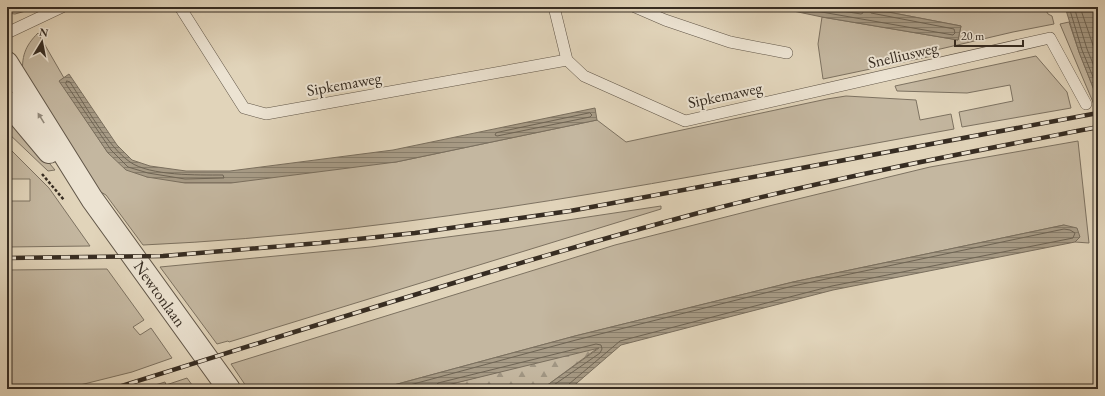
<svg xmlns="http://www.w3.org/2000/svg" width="1105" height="396" font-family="'EB Garamond',serif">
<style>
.grass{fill:#c4b7a0;stroke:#7d7261;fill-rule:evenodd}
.forest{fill:url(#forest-firs);stroke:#7d7261}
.water{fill:url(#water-rules);stroke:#7a6f5e}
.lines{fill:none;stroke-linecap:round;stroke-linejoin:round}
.shore{stroke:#6e6454;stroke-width:1}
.service-casing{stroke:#615648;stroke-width:12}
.tertiary-casing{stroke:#615648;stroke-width:24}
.path{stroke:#362c22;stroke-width:2.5;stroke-dasharray:3 2;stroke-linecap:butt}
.service{stroke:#ece3d2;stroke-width:11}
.tertiary{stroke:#ece3d2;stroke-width:22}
.rail-casing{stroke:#362c22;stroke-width:4.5}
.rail{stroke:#ece3d2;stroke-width:3;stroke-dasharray:9;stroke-linecap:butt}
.oneway{fill:#91887a}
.labels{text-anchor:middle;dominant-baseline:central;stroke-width:4;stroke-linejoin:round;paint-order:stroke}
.street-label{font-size:16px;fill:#362c22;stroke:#ece3d2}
</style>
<defs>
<pattern id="forest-firs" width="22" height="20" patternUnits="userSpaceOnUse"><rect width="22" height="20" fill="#c4b7a0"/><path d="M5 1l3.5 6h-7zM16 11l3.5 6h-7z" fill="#a09582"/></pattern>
<pattern id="water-rules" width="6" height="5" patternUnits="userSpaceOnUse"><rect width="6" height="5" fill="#a79b86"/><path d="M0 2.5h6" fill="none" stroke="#897f6d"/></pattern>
</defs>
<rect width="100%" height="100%" fill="#e1d4ba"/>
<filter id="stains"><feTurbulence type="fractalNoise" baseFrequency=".005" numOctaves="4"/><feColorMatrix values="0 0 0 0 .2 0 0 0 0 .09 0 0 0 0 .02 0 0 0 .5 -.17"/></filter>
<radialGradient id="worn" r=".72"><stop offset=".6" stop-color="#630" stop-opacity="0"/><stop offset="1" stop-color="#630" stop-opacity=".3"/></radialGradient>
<g class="grass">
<path d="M7,7H40L15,14L7,13Z"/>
<path d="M862,7H1044L1048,14L1052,16L1054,24L1013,32L936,50L937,55L823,79L818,44L822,17L958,40L961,26Z"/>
<path d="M1069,22L1079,52L1098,100V114L1060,24Z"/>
<path d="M38,33L64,78L60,81L108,153L147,177L396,162L597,120L626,142L827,99L846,96L916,100L920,120L951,114L954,129C686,177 416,233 143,245L106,195L99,191L23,76C21,57 25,46 38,33Z"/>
<path d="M1036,56L1067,92L1071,108L962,127L959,112L1013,101L1010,85L967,93L897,91L895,86Z"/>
<path d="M7,113L55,170L48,171L7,132Z"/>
<path d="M1078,141L1089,243L1075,242L1080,237L1064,225L793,282L575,336L379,389H248L231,364L615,245L773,205L930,167Z"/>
<path d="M7,146L49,188L90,246L7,247ZM9,179H30V201H9Z"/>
<path d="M661,206V209L229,342L228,341L217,344L160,267L371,247L501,230Z"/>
<path d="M107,269L144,320L133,327L140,335L151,328L172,358L132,372L64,389H7V270Z"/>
<path d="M187,378L195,389H142L165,382L166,385Z"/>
</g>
<path class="forest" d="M599,347L542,389H431L597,347Z"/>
<g class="water">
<path d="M774,7H862L961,26L958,40L822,17Z"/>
<path d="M1065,7H1098V100L1079,52Z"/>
<path d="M69,74L117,145L132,160L150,166L186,171H230L393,150L595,108L597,120L396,162L231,183H185L147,177L126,170L108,153L59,81Z"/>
<path d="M1064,225L1077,228L1080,237L1075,242L833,290L621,345L570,389H542L599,348L431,389H379L575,336L793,282Z"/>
</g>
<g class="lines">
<g class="shore">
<path d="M793,7L953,35L955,33L954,29L871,13L867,7"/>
<path d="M817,7L861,14L863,13L862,7"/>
<path d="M1069,7L1082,50L1098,89"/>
<path d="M1074,7L1087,49L1098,76"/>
<path d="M1080,7L1098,60"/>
<path d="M67,81L70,82C85,105 108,147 130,162C150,176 198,175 223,175L224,178L185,179L148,173L128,167L111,150L66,84Z"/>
<path d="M590,113L592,115L590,117L497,136L495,135L496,133Z"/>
<path d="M395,389L576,340L793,286L1064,229L1070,230L1075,233L1073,238L832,286L620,341L569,384L568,389"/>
<path d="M434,389L438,383L596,344L601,345L602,349L600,353L548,389"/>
</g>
<g class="service-casing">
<g id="service">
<path d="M180,7L244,108L266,114L567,60"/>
<path d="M554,7L567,60L584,76L685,121L1050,38L1086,104"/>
<path d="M635,7L665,20L730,42L787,53"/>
<path d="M7,33L62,7"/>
</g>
</g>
<g class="tertiary-casing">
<g id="tertiary">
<path id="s1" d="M7,63L92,199L229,389"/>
<path d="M7,102L49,152"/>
</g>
</g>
<path class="path" d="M42,174L64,200"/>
<use href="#service" class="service"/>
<use href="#tertiary" class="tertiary"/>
<g class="rail-casing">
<g id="rail">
<path d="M7,258L163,256L320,243L415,233L570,211L1098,113"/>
<path d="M112,389C308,328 503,265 702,212C832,178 965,153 1098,127"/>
</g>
</g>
<use href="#rail" class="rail"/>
</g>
<defs><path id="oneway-solid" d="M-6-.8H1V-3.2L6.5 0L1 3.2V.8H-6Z"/></defs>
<use class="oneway" href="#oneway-solid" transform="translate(41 118) rotate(-122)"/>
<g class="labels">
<g class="street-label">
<text transform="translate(903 55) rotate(-13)">Snelliusweg</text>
<text transform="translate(344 84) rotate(-10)">Sipkemaweg</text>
<text transform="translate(725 95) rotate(-12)">Sipkemaweg</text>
<text stroke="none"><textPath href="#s1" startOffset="277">Newtonlaan</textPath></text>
</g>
</g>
<rect width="1105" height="396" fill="none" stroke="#e1d4ba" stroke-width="24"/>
<rect x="8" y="8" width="1089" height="380" fill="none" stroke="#362c22" stroke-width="2"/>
<rect x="12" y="12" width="1081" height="372" fill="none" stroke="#362c22"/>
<g transform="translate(42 42) rotate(10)" stroke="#ece3d2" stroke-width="3" paint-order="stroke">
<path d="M0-3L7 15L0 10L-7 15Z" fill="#362c22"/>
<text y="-6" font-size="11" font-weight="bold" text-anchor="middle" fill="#362c22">N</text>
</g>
<path d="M955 40v6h68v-6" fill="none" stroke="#362c22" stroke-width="2"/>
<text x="961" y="40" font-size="12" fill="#362c22" stroke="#ece3d2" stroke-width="3" paint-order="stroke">20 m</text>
<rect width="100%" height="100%" filter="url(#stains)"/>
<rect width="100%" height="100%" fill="url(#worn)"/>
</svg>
